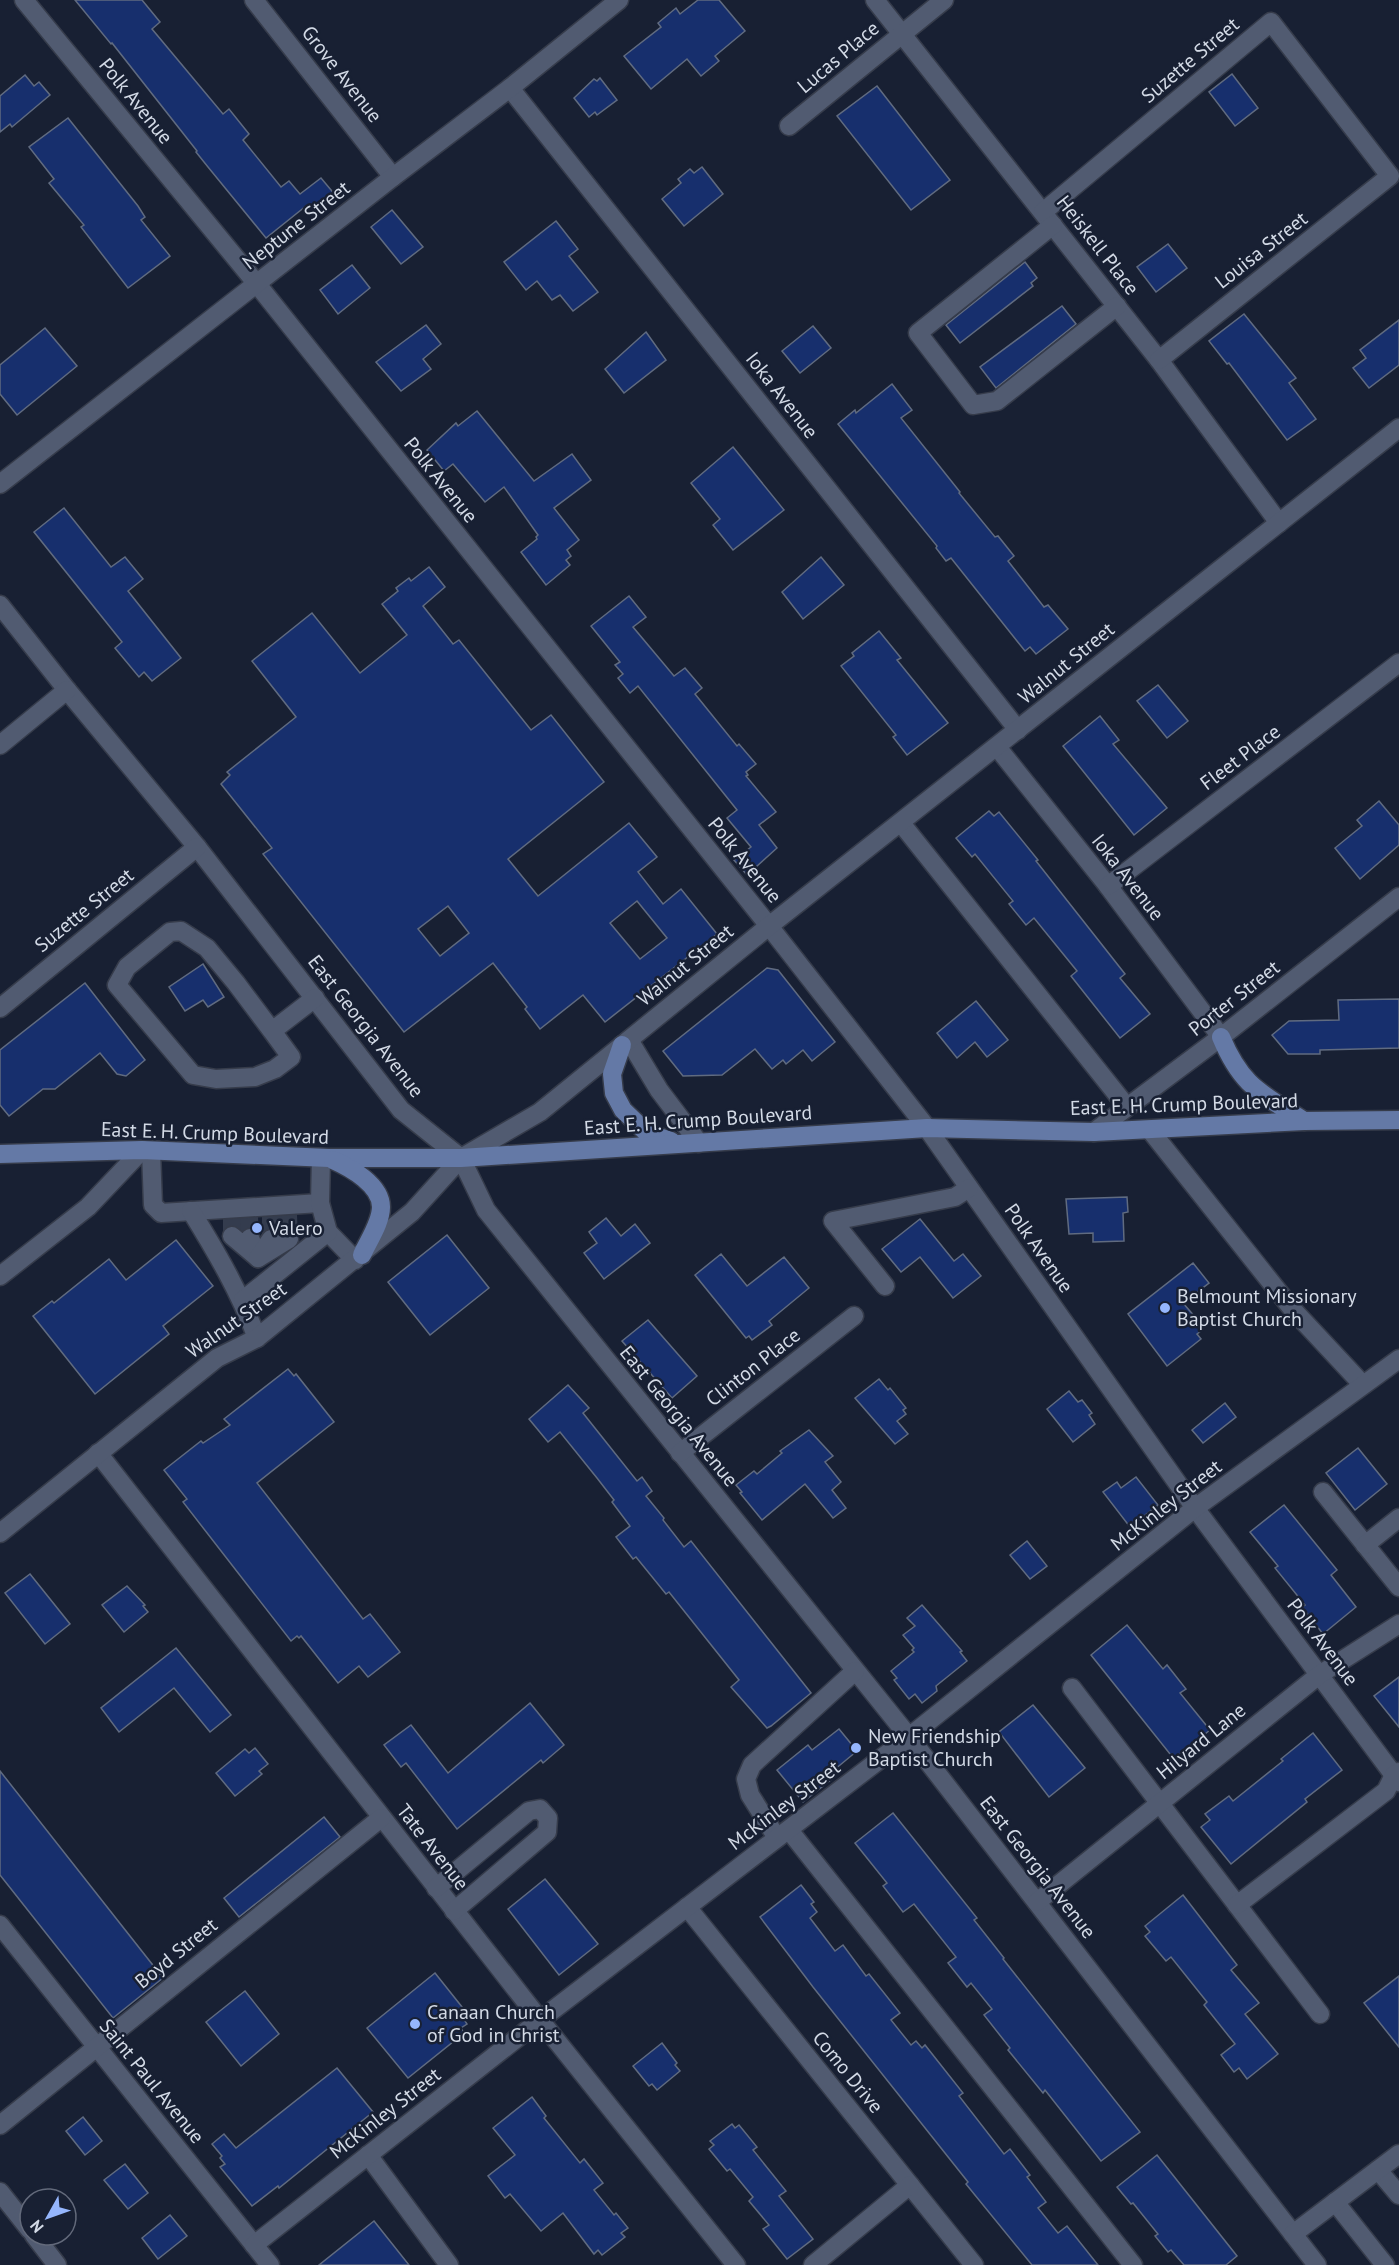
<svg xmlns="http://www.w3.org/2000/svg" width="1399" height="2265" font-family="'PT Sans',sans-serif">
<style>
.building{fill:#172f6d;stroke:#606b80;stroke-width:1.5;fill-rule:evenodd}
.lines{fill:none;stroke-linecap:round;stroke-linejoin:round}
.minor-tunnel{stroke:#343c4e;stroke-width:18;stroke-dasharray:18 9;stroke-linecap:butt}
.minor-casing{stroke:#363c4b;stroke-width:21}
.major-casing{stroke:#363c4b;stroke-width:21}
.minor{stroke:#515b71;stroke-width:18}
.major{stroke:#6479a6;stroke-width:18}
.poi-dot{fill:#95b6fd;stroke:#182033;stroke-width:2}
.labels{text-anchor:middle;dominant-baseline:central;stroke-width:5;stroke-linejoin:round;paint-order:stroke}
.street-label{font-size:20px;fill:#d3dae6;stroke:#182033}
.poi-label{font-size:20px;fill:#d3dae6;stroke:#182033;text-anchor:start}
</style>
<rect width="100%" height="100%" fill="#182033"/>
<g class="building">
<path d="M75,0H142L160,22L152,29L223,114L229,109L249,134L243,140L281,187L289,181L300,194L321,178L336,196L313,214L306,206L266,238L208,167L196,152L197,151L112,43L111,44Z"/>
<path d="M698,0H719L745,31L715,56L719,61L701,76L687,59L651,89L624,56L661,27L658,23L676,8L680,14Z"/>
<path d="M1232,74L1258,108L1235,126L1209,92Z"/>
<path d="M25,75L34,86L39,82L50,95L12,127L10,124L0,132V96Z"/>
<path d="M600,78L617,100L597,115L595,112L589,117L574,98L594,79L597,81Z"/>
<path d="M877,86L950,180L911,210L837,116Z"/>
<path d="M68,118L138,206L145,217L141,220L170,256L128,288L81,227L84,225L49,183L54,179L29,147Z"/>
<path d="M702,167L723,194L684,226L662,199L681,183L678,179L690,169L694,173Z"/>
<path d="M392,210L423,247L401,264L371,227Z"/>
<path d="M556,221L578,249L569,256L598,292L573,311L560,295L552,300L537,281L526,290L504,262Z"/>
<path d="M1168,244L1187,268L1156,292L1137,267Z"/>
<path d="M1025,262L1037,278L1031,283L1033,286L960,343L946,325Z"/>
<path d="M352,265L370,288L338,314L320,290Z"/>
<path d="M1062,306L1076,324L996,388L980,367Z"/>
<path d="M1244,314L1296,378L1289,383L1316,419L1287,440L1229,363L1227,364L1209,341Z"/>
<path d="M1399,320V365L1369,388L1353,368L1366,358L1360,350Z"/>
<path d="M426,325L441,344L423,359L431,369L401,391L376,362Z"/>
<path d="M813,326L831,348L800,373L782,351Z"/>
<path d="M45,328L77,366L17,415L0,394V365Z"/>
<path d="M646,332L666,360L624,393L605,369Z"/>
<path d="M892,384L912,410L901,418L960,492L959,493L995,537L998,536L1014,556L1008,561L1044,607L1048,605L1068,629L1036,654L1030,647L1025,651L951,558L946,561L936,548L937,546L838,424L855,410L856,413Z"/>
<path d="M477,411L534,481L572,454L591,480L554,508L579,540L567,550L571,556L566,560L570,565L546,585L521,552L537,539L536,537L538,535L504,487L485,502L453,464L444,471L427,450L456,423L458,426Z"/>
<path d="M733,447L784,510L733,550L713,525L720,519L691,483Z"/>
<path d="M64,508L111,567L125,557L143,579L128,591L181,658L152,681L144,672L139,677L115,648L122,642L34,532Z"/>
<path d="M821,557L844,585L803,619L782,592Z"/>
<path d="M429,567L445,587L423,606L453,644L459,640L531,730L551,715L604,782L508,859L538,896L629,823L657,857L638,872L663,904L681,889L717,934L605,1022L583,995L540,1029L525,1009L527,1007L493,963L404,1032L263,854L272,848L221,784L230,775L227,772L296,717L252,661L312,613L360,673L407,635L382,604L398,591L396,588L409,578L411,581ZM637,901L667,938L640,959L610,923ZM448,906L469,933L440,956L418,929Z"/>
<path d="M629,596L646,617L633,627L674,676L685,668L702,688L695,694L737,746L739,744L756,764L746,772L748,775L746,776L776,812L759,825L777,848L747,875L734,860L751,847L727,818L737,810L638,686L630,693L618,678L623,674L615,665L620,662L591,626Z"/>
<path d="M879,631L901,658L897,660L948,723L907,755L893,737L896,735L841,666L854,656L852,653Z"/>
<path d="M1158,685L1188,721L1167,738L1137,701Z"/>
<path d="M1100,716L1119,740L1113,744L1167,808L1134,835L1063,746Z"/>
<path d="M1379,801L1399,825V845L1360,879L1335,848L1362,826L1357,820Z"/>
<path d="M989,811L994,816L999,812L1038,860L1036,861L1125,974L1120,978L1150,1014L1120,1038L1071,976L1077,971L1034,918L1026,925L1009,904L1013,901L975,854L972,857L956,838Z"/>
<path d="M203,964L224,997L208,1007L203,1000L185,1011L169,987Z"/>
<path d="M767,968L778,970L835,1042L812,1061L803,1050L786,1064L783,1060L772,1069L755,1049L722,1075L683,1076L663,1051Z"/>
<path d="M85,983L145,1060L126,1076L117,1074L100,1053L55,1089H43L9,1116L0,1105V1050Z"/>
<path d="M1399,999V1048L1320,1050V1054H1288L1272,1035L1289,1021L1339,1020L1338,1000Z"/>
<path d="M976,1001L1008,1040L987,1057L975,1042L957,1058L937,1033Z"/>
<path d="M1127,1197L1128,1212L1123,1213L1124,1241L1093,1242V1233L1069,1234L1066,1199Z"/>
<path d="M606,1218L621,1236L635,1224L650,1243L604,1279L584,1253L597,1243L589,1232Z"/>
<path d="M920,1219L954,1261L963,1254L981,1276L953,1298L920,1257L901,1272L882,1249Z"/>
<path d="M447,1235L489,1288L430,1335L388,1282Z"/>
<path d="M176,1240L213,1286L163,1326L169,1334L95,1394L33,1316L52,1301L54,1303L109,1259L126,1280Z"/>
<path d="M721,1254L747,1286L784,1257L809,1288L769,1321L772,1325L752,1340L749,1336L746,1338L695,1275Z"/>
<path d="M1193,1263L1209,1283L1183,1303L1202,1325L1200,1327L1202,1330L1197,1334L1201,1339L1167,1366L1128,1314Z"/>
<path d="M648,1320L697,1376L672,1398L622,1341Z"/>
<path d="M288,1369L294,1376L296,1374L334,1422L257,1483L363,1619L370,1614L400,1652L368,1677L359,1666L338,1683L301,1636L299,1638L297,1636L291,1641L183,1502L187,1499L164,1470L201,1441L203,1443L230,1425L224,1419Z"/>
<path d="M879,1379L888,1390L890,1388L906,1408L903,1410L906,1414L897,1421L908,1434L895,1444L855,1398Z"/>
<path d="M568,1385L589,1408L583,1413L637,1481L642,1477L652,1491L646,1496L664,1518L663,1520L684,1547L691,1541L811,1693L771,1726L767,1728L731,1687L739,1680L669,1592L666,1594L636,1557L633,1559L616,1537L630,1526L612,1502L614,1500L597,1478L560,1432L548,1442L529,1419Z"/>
<path d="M1069,1391L1078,1402L1082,1400L1092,1413L1089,1415L1095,1424L1073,1442L1047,1409Z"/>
<path d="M1225,1403L1236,1417L1203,1443L1192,1430Z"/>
<path d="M809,1430L833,1456L825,1462L841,1482L832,1490L846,1508L833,1518L805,1484L762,1520L740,1493L742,1492L736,1485L754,1471L757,1474L782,1453L780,1451Z"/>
<path d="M1358,1448L1387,1484L1355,1510L1326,1473Z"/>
<path d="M1136,1477L1158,1505L1130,1527L1103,1492L1117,1482L1121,1488Z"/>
<path d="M1284,1505L1337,1570L1331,1575L1356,1607L1323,1634L1302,1607L1305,1605L1275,1568L1278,1566L1250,1532Z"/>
<path d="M1027,1541L1047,1566L1030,1579L1010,1555Z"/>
<path d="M30,1574L70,1624L45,1644L5,1593Z"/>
<path d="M127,1586L145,1605L143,1606L148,1612L124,1632L102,1605Z"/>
<path d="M922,1605L962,1651L960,1652L967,1661L936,1686L937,1691L922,1703L915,1694L909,1699L894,1680L897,1678L891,1671L914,1652L912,1650L914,1648L903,1635L915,1626L907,1618Z"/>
<path d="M1127,1625L1163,1669L1167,1665L1186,1689L1180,1693L1210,1730L1174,1759L1091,1655Z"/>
<path d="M176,1648L231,1715L210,1732L174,1688L119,1732L101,1708Z"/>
<path d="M1399,1677V1727L1374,1696Z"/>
<path d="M530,1703L564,1745L543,1763L541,1760L457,1829L406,1763L401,1767L384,1745L411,1725L448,1773Z"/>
<path d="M1033,1705L1085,1768L1049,1797L999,1732Z"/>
<path d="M839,1729L857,1751L828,1775L832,1779L803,1802L777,1770L808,1745L812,1750Z"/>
<path d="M1313,1733L1342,1770L1305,1799L1307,1802L1231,1864L1201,1827L1210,1820L1205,1814L1229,1796L1233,1801L1283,1761L1281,1759Z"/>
<path d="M255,1748L268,1764L259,1771L262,1774L235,1796L216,1773L245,1749L249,1753Z"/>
<path d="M0,1771L163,1978L113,2018L0,1875Z"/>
<path d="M893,1813L977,1918L974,1920L1004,1958L1003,1959L1140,2132L1101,2161L1045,2090L1043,2093L1008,2050L1010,2048L984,2015L992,2009L971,1983L967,1987L948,1963L956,1957L914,1904L903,1912L883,1886L887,1883L855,1843Z"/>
<path d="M324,1817L340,1837L239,1917L224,1898Z"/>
<path d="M545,1879L598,1944L559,1975L508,1909Z"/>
<path d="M801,1885L814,1902L811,1904L817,1912L810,1918L835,1951L843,1945L866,1976L869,1974L900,2013L891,2020L911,2045L916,2041L922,2048L925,2045L963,2093L959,2096L1004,2154L1010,2149L1030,2175L1027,2177L1046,2202L1038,2208L1058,2233L1067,2226L1098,2265H1032L966,2184L968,2182L813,1987L760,1917Z"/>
<path d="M1183,1895L1237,1965L1231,1970L1259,2003L1245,2014L1278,2054L1247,2079L1239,2068L1234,2072L1221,2055L1235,2044L1204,2005L1207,2002L1171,1957L1166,1961L1145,1936L1150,1932L1145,1926Z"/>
<path d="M435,1973L470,2017L465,2021L467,2024L461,2028L464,2033L408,2078L367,2028Z"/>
<path d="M1399,1976V2047L1364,2003Z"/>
<path d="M245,1991L279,2034L241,2066L206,2022Z"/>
<path d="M662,2043L677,2063L675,2065L680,2071L657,2090L652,2084L649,2086L633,2066Z"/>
<path d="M337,2068L373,2112L279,2188L278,2186L252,2206L220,2167L225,2164L220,2158L222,2156L212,2144L224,2134L236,2148Z"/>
<path d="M532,2097L546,2116L544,2118L580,2163L584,2159L603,2183L594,2190L614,2215L616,2213L628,2228L621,2233L625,2237L602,2255L598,2250L594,2254L563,2213L541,2231L510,2194L505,2198L488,2176L515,2155L493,2128Z"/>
<path d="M83,2117L102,2141L85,2155L66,2131Z"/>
<path d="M732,2124L735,2128L739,2125L757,2147L753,2150L786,2191L779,2196L813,2239L787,2259L763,2229L769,2225L749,2201L753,2197L730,2169L727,2171L709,2149L714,2145L710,2141Z"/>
<path d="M1157,2155L1237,2256L1226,2265H1184L1171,2250L1168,2252L1155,2236L1158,2234L1133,2203L1131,2204L1117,2187Z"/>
<path d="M125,2164L148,2193L128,2209L104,2180Z"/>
<path d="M170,2215L187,2236L158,2259L142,2238Z"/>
<path d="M374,2221L409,2265H319Z"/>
</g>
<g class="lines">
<g class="minor-tunnel">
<path d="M288,1215L289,1239"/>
<path d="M271,1216V1239"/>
<path d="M232,1217V1236"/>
<path d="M249,1217L250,1238"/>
</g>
<g class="minor-casing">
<g id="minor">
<path d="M24,0L257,284L769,926L927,1128L1195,1508L1399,1782"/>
<path d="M254,0L393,177"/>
<path d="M875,0L1159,360L1279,523"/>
<path d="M510,88L1018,730"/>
<path d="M789,126L944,0"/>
<path d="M1043,212L1271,22L1390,176L1159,360"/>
<path d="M1053,225L918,333L973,405L997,401L1117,306"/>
<path d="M0,484L393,177L510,88L619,0"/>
<path d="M0,605L67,690L197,847L401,1110L461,1158L486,1210L909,1737L1317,2265"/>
<path d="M0,745L67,690"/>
<path d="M997,747L1108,886L1221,1037"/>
<path d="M901,823L1127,1107"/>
<path d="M1108,886L1399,663"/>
<path d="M0,1008L197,847"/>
<path d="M272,1031L236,983L207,948L181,931L170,932L127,967L117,985L193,1075L216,1079L255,1077L275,1069L291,1057L272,1031L315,998"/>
<path d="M629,1040L659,1090L699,1143"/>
<path d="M1150,1130L1293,1310L1363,1385"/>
<path d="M1094,1132L1221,1037L1399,897"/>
<path d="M151,1151L153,1205L161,1213L320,1203"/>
<path d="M321,1158L320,1203L328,1232L355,1260"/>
<path d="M191,1211C217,1253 239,1291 257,1338"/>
<path d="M232,1236L258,1258L250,1238"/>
<path d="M271,1239L258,1258L289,1239"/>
<path d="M0,1276L88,1207L142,1150"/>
<path d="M885,1286L833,1221L955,1197L969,1188"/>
<path d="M243,1300L328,1232"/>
<path d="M98,1453L540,2020L736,2265"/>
<path d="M680,1453L854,1316"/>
<path d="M1323,1492L1399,1587"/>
<path d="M0,1533L217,1358L257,1338L412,1212L461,1158L540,1112L769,926L1399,428"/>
<path d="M1365,1545L1399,1518"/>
<path d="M1072,1688L1320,2014"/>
<path d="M789,1830L1133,2265"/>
<path d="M777,1838L750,1795L746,1779L752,1765L855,1671"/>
<path d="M436,1888L529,1811L540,1809L548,1818L547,1832L454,1911"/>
<path d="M1037,1902L1319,1675L1399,1624"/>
<path d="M1237,1905L1386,1791L1394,1775L1399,1772"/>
<path d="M687,1907L974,2265"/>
<path d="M0,1925L270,2265"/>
<path d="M0,2125L381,1818"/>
<path d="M368,2155L449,2265"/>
<path d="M1378,2170L1399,2195"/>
<path d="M0,2192L30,2230"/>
<path d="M1335,2202L1385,2265"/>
<path d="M1293,2234L1399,2154"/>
<path d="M34,2235L57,2265"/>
<path d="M254,2245L540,2020L909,1737L1195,1508L1399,1359"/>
<path d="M813,2265L910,2185"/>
</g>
</g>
<g class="major-casing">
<g id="major">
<path d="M1221,1037C1242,1087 1261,1093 1304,1121"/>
<path d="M622,1045L612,1074L614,1093L623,1110L647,1133L671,1141"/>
<path d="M0,1154L142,1150L329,1158H461L927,1128L1094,1132L1304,1121L1399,1120"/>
<path d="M333,1160C351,1168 381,1185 381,1207C381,1223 368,1241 362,1255"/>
</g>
</g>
<use href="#minor" class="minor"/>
<use href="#major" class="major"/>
</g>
<g class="poi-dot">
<circle cx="257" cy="1228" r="6"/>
<circle cx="1165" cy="1308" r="6"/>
<circle cx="856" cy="1748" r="6"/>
<circle cx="415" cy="2024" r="6"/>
</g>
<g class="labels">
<g class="street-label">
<text transform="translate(838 57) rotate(-40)">Lucas Place</text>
<text transform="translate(1190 60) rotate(-40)">Suzette Street</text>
<text transform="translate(342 74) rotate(52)">Grove Avenue</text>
<text transform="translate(136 101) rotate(51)">Polk Avenue</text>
<text transform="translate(296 225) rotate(-38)">Neptune Street</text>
<text transform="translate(1098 245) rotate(52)">Heiskell Place</text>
<text transform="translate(1261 250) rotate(-38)">Louisa Street</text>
<text transform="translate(782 395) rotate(52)">Ioka Avenue</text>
<text transform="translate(441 480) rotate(51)">Polk Avenue</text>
<text transform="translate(1066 663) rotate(-39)">Walnut Street</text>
<text transform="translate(1240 757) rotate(-37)">Fleet Place</text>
<text transform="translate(745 860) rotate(51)">Polk Avenue</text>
<text transform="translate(1128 877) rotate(52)">Ioka Avenue</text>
<text transform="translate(84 910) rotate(-39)">Suzette Street</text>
<text transform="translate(685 965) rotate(-39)">Walnut Street</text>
<text transform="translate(1234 998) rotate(-38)">Porter Street</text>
<text transform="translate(366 1026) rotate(52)">East Georgia Avenue</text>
<text transform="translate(1184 1104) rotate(-2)">East E. H. Crump Boulevard</text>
<text transform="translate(698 1120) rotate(-4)">East E. H. Crump Boulevard</text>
<text transform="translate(215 1133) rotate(2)">East E. H. Crump Boulevard</text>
<text transform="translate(1039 1248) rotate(55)">Polk Avenue</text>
<text transform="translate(236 1320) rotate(-35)">Walnut Street</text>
<text transform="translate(753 1367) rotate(-38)">Clinton Place</text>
<text transform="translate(679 1416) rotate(51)">East Georgia Avenue</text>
<text transform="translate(1166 1505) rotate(-38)">McKinley Street</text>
<text transform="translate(1323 1642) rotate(53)">Polk Avenue</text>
<text transform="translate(1201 1741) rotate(-39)">Hilyard Lane</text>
<text transform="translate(784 1805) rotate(-37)">McKinley Street</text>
<text transform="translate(433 1847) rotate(52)">Tate Avenue</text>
<text transform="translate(1038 1867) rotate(52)">East Georgia Avenue</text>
<text transform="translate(176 1953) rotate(-39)">Boyd Street</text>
<text transform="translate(848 2072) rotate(51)">Como Drive</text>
<text transform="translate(152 2081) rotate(51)">Saint Paul Avenue</text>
<text transform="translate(385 2113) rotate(-38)">McKinley Street</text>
</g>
<g class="poi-label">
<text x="269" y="1228">Valero</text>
<text x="1177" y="1296">Belmount Missionary<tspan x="1177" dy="23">Baptist Church</tspan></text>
<text x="868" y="1736">New Friendship<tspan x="868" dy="23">Baptist Church</tspan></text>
<text x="427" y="2012">Canaan Church<tspan x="427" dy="23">of God in Christ</tspan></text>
</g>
</g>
<g transform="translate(48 2217) rotate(230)"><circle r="28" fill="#182033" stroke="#636a7b" stroke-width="1.5"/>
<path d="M0-4.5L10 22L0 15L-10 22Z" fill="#95b6fd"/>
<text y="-9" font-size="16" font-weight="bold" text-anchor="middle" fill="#d3dae6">N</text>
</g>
</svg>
